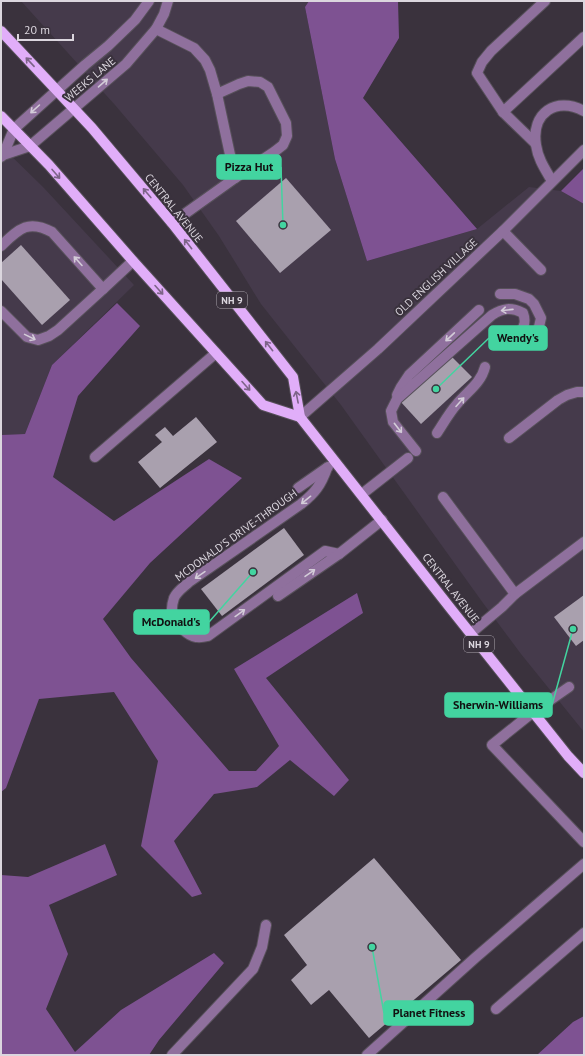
<svg xmlns="http://www.w3.org/2000/svg" width="585" height="1056" font-family="'PT Sans',sans-serif">
<style>
.built{fill:#453a4b}
.forest{fill:#7e5292}
.building{fill:#a9a0ae}
.lines{fill:none;stroke-linecap:round;stroke-linejoin:round}
.minor-casing{stroke:#57505a;stroke-width:12}
.major-casing{stroke:#57505a;stroke-width:12}
.minor{stroke:#8f709d;stroke-width:10}
.major{stroke:#e1aef9;stroke-width:10}
.oneway{stroke:#7d6488}
.oneway2{stroke:#d3ccd8}
.labels{text-anchor:middle;dominant-baseline:central;stroke-width:4;stroke-linejoin:round;paint-order:stroke}
.shield{fill:#3a323d;stroke:#aba5ae;stroke-width:1}
.shield-label{font-size:10px;font-weight:bold;fill:#dbd6de}
.street-label{font-size:11px;fill:#dbd6de;stroke:#3a323d}
.leader{fill:none;stroke:#43d4a0;stroke-width:1.5}
.callout-dot{fill:#43d4a0;stroke:#3a323d;stroke-width:1.5}
.callout{fill:#43d4a0;stroke:#43d4a0;stroke-width:1.5}
.callout-label{font-size:12px;text-anchor:middle;font-weight:bold;fill:#111}
</style>
<rect width="100%" height="100%" fill="#3a323d"/>
<g class="built">
<path d="M21,1H309L305,7L335,159L367,261L477,229L529,187L561,191L584,204V732L521,654L483,603L341,405L261,304L219,236L183,185L115,105Z"/>
<path d="M1,146L43,187L134,285L52,365L25,434L1,435Z"/>
</g>
<g class="forest">
<path d="M309,1H398L399,38L363,98L477,229L367,261L335,159L305,7Z"/>
<path d="M584,168V204L561,191Z"/>
<path d="M117,303L140,326L78,396L53,477L114,521L209,459L242,478L150,563L103,619L131,658L229,771H256L279,746L234,669L357,593L363,613L266,678L349,780L334,796L290,760L257,787L214,794L174,841L202,894L192,897L141,846L158,761L114,692L39,699L6,788L1,792V435L25,434L52,365Z"/>
<path d="M105,844L117,875L49,905L68,954L46,1009L75,1052L121,1010L214,953L224,963L159,1040L149,1055H1V875L28,877Z"/>
<path d="M584,1016V1055H537L573,1022Z"/>
</g>
<g class="building">
<path d="M286,178L331,230L280,273L236,221Z"/>
<path d="M21,245L70,300L42,325L1,279V263Z"/>
<path d="M450,355L472,377L421,424L400,401Z"/>
<path d="M196,417L217,442L160,488L138,462L162,442L155,435L165,427L173,436Z"/>
<path d="M284,528L304,555L222,616L201,589Z"/>
<path d="M584,595V640L576,646L554,617Z"/>
<path d="M374,858L461,960L369,1038L329,990L311,1005L291,980L307,965L284,935Z"/>
</g>
<g class="lines">
<g class="minor-casing">
<g id="minor">
<path d="M156,29L194,48L205,60L210,70L217,94L235,178L172,223"/>
<path d="M217,94L239,84L248,81L260,82L268,87L286,123L287,136L283,145L274,152L235,178"/>
<path d="M503,112L584,37"/>
<path d="M535,143L503,112L477,73L482,62L491,51L545,1"/>
<path d="M3,155L14,129L85,65L108,46L135,20L149,1"/>
<path d="M1,157L3,155L30,146L126,64L156,29L164,14L168,1"/>
<path d="M552,181C545,169 538,159 536,145C531,113 556,96 584,111"/>
<path d="M503,231L541,270"/>
<path d="M1,246C19,229 28,219 52,232L103,289L58,330L49,336L38,340L27,337L1,311"/>
<path d="M103,289L133,261"/>
<path d="M500,294H515L529,299L534,304L541,318L538,331"/>
<path d="M397,395L401,387L409,375L479,310"/>
<path d="M300,417L378,349L503,231L584,150"/>
<path d="M437,433C443,424 449,413 457,404C468,391 481,383 485,367"/>
<path d="M509,438L558,400L567,395L577,392H584"/>
<path d="M416,451L393,422L391,411L397,399L492,315C503,308 511,307 523,313C526,321 525,326 520,332"/>
<path d="M95,457L216,353"/>
<path d="M327,468C321,485 315,493 301,504L189,582C184,587 177,591 174,598C172,604 171,611 173,617C176,624 188,636 196,637C200,638 204,637 208,636L325,551L339,554"/>
<path d="M298,488L328,467"/>
<path d="M362,494L408,458"/>
<path d="M443,497L515,594L502,607L471,633"/>
<path d="M515,594L584,542"/>
<path d="M278,596L339,554L382,520"/>
<path d="M569,687L533,712L492,745L584,842"/>
<path d="M496,1009L584,933"/>
<path d="M172,1055L253,969L262,947L266,925"/>
<path d="M367,1055L475,958L584,864"/>
</g>
</g>
<g class="major-casing">
<g id="major">
<path d="M1,31L92,128L172,223L293,377L300,417L451,609L568,756L584,773"/>
<path d="M1,116L49,165L133,261L263,405L300,417"/>
</g>
</g>
<use href="#minor" class="minor"/>
<use href="#major" class="major"/>
</g>
<defs><path id="oneway-shaft" d="M-6 0H5M1.5-3L5.5 0L1.5 3" fill="none" stroke-width="1.6" stroke-linecap="round" stroke-linejoin="round"/></defs>
<g class="oneway">
<use href="#oneway-shaft" transform="translate(30 62) rotate(-133)"/>
<use href="#oneway-shaft" transform="translate(56 174) rotate(49)"/>
<use href="#oneway-shaft" transform="translate(147 193) rotate(-130)"/>
<use href="#oneway-shaft" transform="translate(188 244) rotate(-128)"/>
<use href="#oneway-shaft" transform="translate(159 290) rotate(48)"/>
<use href="#oneway-shaft" transform="translate(269 346) rotate(-128)"/>
<use href="#oneway-shaft" transform="translate(246 386) rotate(48)"/>
<use href="#oneway-shaft" transform="translate(297 397) rotate(-101)"/>
</g>
<g class="oneway2">
<use href="#oneway-shaft" transform="translate(103 83) rotate(-41)"/>
<use href="#oneway-shaft" transform="translate(35 109) rotate(138)"/>
<use href="#oneway-shaft" transform="translate(78 261) rotate(-132)"/>
<use href="#oneway-shaft" transform="translate(507 310) rotate(174)"/>
<use href="#oneway-shaft" transform="translate(30 337) rotate(26)"/>
<use href="#oneway-shaft" transform="translate(450 337) rotate(137)"/>
<use href="#oneway-shaft" transform="translate(460 402) rotate(-48)"/>
<use href="#oneway-shaft" transform="translate(398 428) rotate(52)"/>
<use href="#oneway-shaft" transform="translate(306 500) rotate(141)"/>
<use href="#oneway-shaft" transform="translate(310 573) rotate(-35)"/>
<use href="#oneway-shaft" transform="translate(200 575) rotate(145)"/>
<use href="#oneway-shaft" transform="translate(240 613) rotate(-36)"/>
</g>
<g class="labels">
<g class="shield">
<rect x="217" y="292" width="30" height="16" rx="3"/>
<rect x="464" y="636" width="30" height="16" rx="3"/>
</g>
<g class="shield-label">
<text x="232" y="300">NH 9</text>
<text x="479" y="644">NH 9</text>
</g>
<g class="street-label">
<text transform="translate(90 79) rotate(-40)">WEEKS LANE</text>
<text transform="translate(174 208) rotate(51)">CENTRAL AVENUE</text>
<text transform="translate(436 277) rotate(-43)">OLD ENGLISH VILLAGE</text>
<text transform="translate(236 535) rotate(-36)">MCDONALD'S DRIVE-THROUGH</text>
<text transform="translate(451 588) rotate(52)">CENTRAL AVENUE</text>
</g>
</g>
<path class="leader" d="M283 225L281 167M436 389L489 338M253 572L209 622M573 629L552 705M372 947L384 1013"/>
<g class="callout-dot">
<circle cx="283" cy="225" r="4"/>
<circle cx="436" cy="389" r="4"/>
<circle cx="253" cy="572" r="4"/>
<circle cx="573" cy="629" r="4"/>
<circle cx="372" cy="947" r="4"/>
</g>
<g class="callout">
<rect x="217" y="155" width="64" height="24" rx="4"/>
<rect x="489" y="326" width="58" height="24" rx="4"/>
<rect x="134" y="610" width="75" height="24" rx="4"/>
<rect x="445" y="693" width="107" height="24" rx="4"/>
<rect x="384" y="1001" width="89" height="24" rx="4"/>
</g>
<g class="callout-label">
<text x="249" y="171">Pizza Hut</text>
<text x="518" y="342">Wendy's</text>
<text x="171" y="626">McDonald's</text>
<text x="498" y="709">Sherwin-Williams</text>
<text x="429" y="1017">Planet Fitness</text>
</g>
<rect width="585" height="1056" fill="none" stroke="#dbd6de" stroke-width="4"/>
<path d="M18 34v6h55v-6" fill="none" stroke="#dbd6de" stroke-width="2"/>
<text x="24" y="34" font-size="12" fill="#dbd6de" stroke="#3a323d" stroke-width="3" paint-order="stroke">20 m</text>
</svg>
